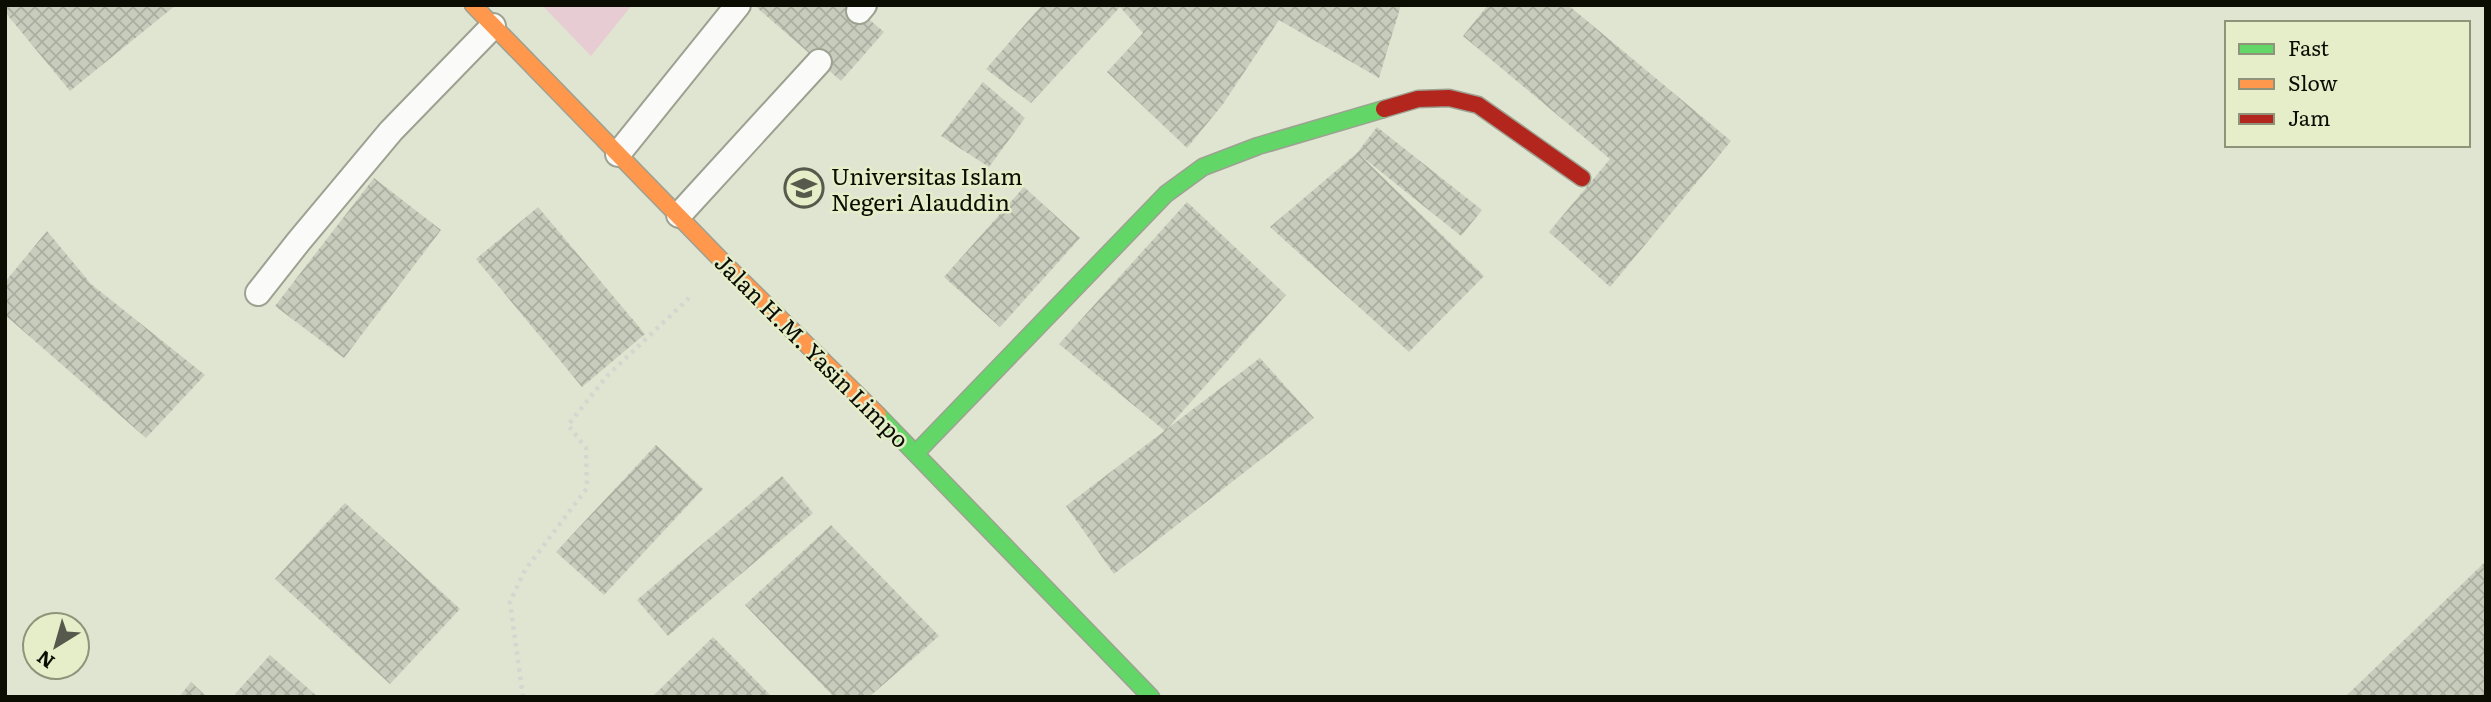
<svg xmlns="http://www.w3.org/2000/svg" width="2491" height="702" font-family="Literata,serif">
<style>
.green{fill:#e7ccd4}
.building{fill:url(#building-cross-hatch)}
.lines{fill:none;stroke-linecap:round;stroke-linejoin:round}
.lane-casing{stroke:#9da191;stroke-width:28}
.fast-casing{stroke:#9da191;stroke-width:19}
.slow-casing{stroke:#9da191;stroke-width:19}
.jam-casing{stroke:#9da191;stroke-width:19}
.path{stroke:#d5d6d0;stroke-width:4.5;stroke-dasharray:3.5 5;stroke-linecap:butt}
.lane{stroke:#fafbf8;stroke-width:24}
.fast{stroke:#63d668;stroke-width:16}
.slow{stroke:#ff974d;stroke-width:16}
.jam{stroke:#b3261e;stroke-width:16}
.labels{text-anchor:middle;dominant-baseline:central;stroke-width:5;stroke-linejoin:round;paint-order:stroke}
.poi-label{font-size:23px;fill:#0b0d03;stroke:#e5edc9;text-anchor:start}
.street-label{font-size:23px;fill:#0b0d03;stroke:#e5edc9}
</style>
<defs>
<pattern id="building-cross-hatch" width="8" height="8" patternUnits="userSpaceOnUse" patternTransform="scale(1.75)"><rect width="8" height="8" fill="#c8ccbc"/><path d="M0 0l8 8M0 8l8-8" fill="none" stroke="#aaaea0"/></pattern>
</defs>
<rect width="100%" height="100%" fill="#e0e5d1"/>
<path class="green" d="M542,5H632L591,56Z"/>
<g class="building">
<path d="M5,5H176L70,91L5,12Z"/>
<path d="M754,5H852L884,32L841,81Z"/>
<path d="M1042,5H1401L1379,78L1279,20L1223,104L1187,148L1107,72L1143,33L1120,7L1031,103L986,69Z"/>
<path d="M1488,5H1568L1731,141L1610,287L1549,232L1610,159L1463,36Z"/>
<path d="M983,82L1025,118L989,167L941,136Z"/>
<path d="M1377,127L1482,210L1461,236L1360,155L1484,276L1409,352L1270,227L1357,153Z"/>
<path d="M374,178L441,230L344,358L275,306Z"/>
<path d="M1024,187L1080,238L1000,327L944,277Z"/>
<path d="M1187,202L1286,295L1165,431L1059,344Z"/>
<path d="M538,207L645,334L582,387L476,259Z"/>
<path d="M47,231L91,284L205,375L146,438L5,315V282Z"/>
<path d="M1260,358L1314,418L1114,574L1066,506Z"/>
<path d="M656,445L703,489L604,595L556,552Z"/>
<path d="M782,476L813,513L668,636L637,600Z"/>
<path d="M345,503L460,609L390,684L275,579Z"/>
<path d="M831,525L939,636L869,697H834L745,605Z"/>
<path d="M2486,561V697H2345Z"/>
<path d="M713,637L772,697H652Z"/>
<path d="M270,655L318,697H238L235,694Z"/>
<path d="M191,682L207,697H179Z"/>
</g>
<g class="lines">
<g class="lane-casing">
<g id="lane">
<path d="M859,11L864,5"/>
<path d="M618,154L738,5"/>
<path d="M679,215L819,62"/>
<path d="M258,293L299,241L391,131L493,26"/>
</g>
</g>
<g class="fast-casing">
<g id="fast">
<path d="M878,415L1151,697"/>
<path d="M916,453L1166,194L1203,167L1258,146L1384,109"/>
</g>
</g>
<g class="slow-casing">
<path id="slow" d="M473,5L725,264L878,415"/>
</g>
<g class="jam-casing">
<path id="jam" d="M1384,109L1418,99L1449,98L1478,105L1582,178"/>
</g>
<path class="path" d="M523,697L510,602L525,570L587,488L586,448L568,425L607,376L689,298"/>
<use href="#lane" class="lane"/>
<use href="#fast" class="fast"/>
<use href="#slow" class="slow"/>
<use href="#jam" class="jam"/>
</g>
<defs>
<g id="university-ring" transform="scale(2.0125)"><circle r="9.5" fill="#e5edc9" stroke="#56594b" stroke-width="1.5"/><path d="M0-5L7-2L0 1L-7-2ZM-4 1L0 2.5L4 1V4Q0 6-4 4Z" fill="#56594b"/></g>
</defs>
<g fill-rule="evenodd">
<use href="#university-ring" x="804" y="188"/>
</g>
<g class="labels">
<g class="poi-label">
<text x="831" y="175">Universitas Islam<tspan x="831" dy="26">Negeri Alauddin</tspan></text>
</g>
<g class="street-label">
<text transform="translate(813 350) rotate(45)">Jalan H.M. Yasin Limpo</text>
</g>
</g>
<rect width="2491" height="702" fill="none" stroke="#0b0d03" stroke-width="14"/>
<rect x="2225" y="21" width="245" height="126" fill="#e5edc9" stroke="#8e937a" stroke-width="2"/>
<rect x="2239" y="44" width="35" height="10" fill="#63d668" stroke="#8e937a" stroke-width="2"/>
<text x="2288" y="56" font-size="21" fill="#0b0d03">Fast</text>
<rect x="2239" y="79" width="35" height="10" fill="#ff974d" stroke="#8e937a" stroke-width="2"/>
<text x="2288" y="91" font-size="21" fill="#0b0d03">Slow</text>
<rect x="2239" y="114" width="35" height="10" fill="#b3261e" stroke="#8e937a" stroke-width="2"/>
<text x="2288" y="126" font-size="21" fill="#0b0d03">Jam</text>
<g transform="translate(56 646) rotate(217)"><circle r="33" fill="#e5edc9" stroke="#8e937a" stroke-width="2"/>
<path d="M0-5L12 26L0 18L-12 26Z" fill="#56594b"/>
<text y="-10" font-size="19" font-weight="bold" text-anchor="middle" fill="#0b0d03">N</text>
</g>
</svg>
